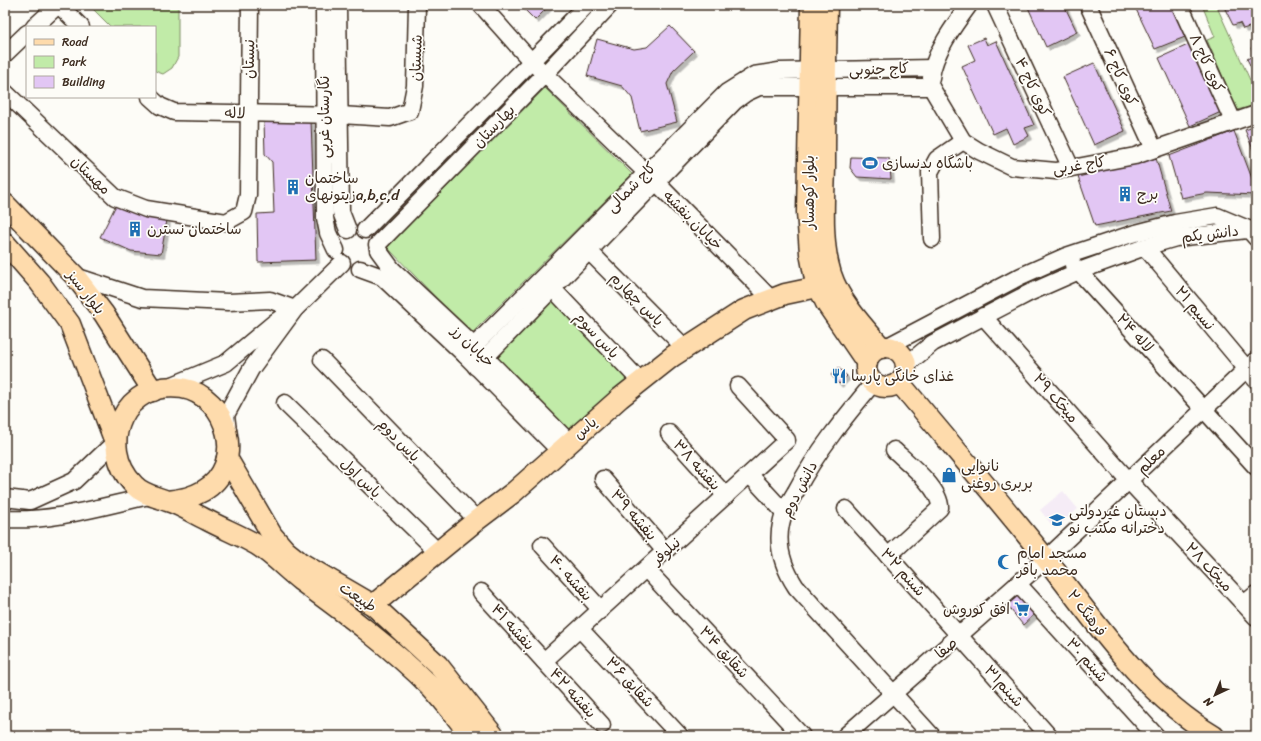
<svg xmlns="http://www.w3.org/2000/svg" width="1261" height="741" font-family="Sriracha,'Playpen Sans Arabic',sans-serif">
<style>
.built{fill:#f5ecf6}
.green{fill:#c1eba8;stroke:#7e8a63}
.building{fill:#e2c6f4;stroke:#3b2a1e;filter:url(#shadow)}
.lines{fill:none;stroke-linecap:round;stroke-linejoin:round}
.minor-casing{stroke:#3b2a1e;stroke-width:19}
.major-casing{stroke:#3b2a1e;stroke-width:23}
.minor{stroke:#fdfcf7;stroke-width:16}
.major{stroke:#fedbac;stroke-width:20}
.labels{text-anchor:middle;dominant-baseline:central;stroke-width:3.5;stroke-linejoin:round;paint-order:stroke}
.street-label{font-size:15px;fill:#3b2a1e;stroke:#fdfcf7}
.poi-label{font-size:15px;fill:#3b2a1e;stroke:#fdfcf7;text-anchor:start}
</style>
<defs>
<filter id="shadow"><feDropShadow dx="3.5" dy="3.5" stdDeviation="0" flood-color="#0004"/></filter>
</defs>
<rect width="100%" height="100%" fill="#fdfcf7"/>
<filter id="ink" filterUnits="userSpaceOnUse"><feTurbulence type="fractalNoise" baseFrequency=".025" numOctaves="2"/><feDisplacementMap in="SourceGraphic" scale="8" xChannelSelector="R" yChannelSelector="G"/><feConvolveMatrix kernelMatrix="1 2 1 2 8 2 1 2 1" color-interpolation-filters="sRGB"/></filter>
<g filter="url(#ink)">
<path class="built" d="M1063,491L1078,509L1055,529L1040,510Z"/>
<g class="green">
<path d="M89,5H178V57L172,68L163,74L155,71V27H111Z"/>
<path d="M1202,5H1218L1217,7L1250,80L1256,84V105L1237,110L1207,40L1215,37Z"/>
<path d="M545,88L632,174L471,334L387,247Z"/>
<path d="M552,297L627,379L568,432L497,359Z"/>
</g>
<g class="building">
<path d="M520,5H550L535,20Z"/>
<path d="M1027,5H1064L1077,32L1046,47Z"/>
<path d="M1134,5H1171L1185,37L1155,49Z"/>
<path d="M1229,5H1256V33L1252,34L1249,27L1243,29L1240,23L1233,25L1224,7Z"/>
<path d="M670,26L694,51L673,71L667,84L677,122L640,131L632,98L622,86L587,76L597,39L634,49L647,47Z"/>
<path d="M984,38L987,45L996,41L1034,125L1025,128L1029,136L1013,144L1006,128L993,134L962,66L975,60L968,45Z"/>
<path d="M1190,44L1221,112L1190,126L1159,58Z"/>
<path d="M1256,46V77L1247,59L1255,55L1251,48Z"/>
<path d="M1094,63L1125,131L1094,145L1063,77Z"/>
<path d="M264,121H311L316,260L258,262L257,214L274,213L272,162L265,154Z"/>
<path d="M1256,126V157L1245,130Z"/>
<path d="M1234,131L1256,189V195L1207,193L1181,198L1169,156Z"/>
<path d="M851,157L889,158L891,179L857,177L850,168Z"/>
<path d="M1156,158L1171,211L1095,226L1078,177Z"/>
<path d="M116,205L167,220L161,254L131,251L100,237Z"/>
<path d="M838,367L847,376L839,384L831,375Z"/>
<path d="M1020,593L1037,612L1023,625L1007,605Z"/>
</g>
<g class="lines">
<g class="minor-casing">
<g id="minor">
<path d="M59,5L81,27"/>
<path d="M324,5L325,218L328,233L336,250"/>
<path d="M338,5L341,212L348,230"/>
<path d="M481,5L531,61L656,182L771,299"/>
<path d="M995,5L1071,168"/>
<path d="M1088,5L1154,149"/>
<path d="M1180,5L1233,121"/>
<path d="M34,27L58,5"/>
<path d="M5,54L27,33"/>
<path d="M931,78C933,54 955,24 969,5"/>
<path d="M931,87L963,141L979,151L1012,167L1056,171L1135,156L1256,114"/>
<path d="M5,92L115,197L146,209L226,222L244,212L248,195L250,5"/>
<path d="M150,97L160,106L174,112L340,115L390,118L410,111L415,86L417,5"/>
<path d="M365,230L587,5"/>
<path d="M932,239L930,172L937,159L963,141"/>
<path d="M377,245L545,74L610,5"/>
<path d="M1145,247L1256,380"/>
<path d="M378,250L392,269L474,346L569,442"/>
<path d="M589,251L685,348"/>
<path d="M1073,265L1256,467"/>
<path d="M360,269L382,277L465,355L559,450"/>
<path d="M75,276L142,298L228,302L270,300L295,309"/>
<path d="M553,289L641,382"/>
<path d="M983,316L1129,481L1256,617"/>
<path d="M886,347L1021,276L1066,256L1132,234L1175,223L1217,216L1248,229L1256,238"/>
<path d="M465,355L727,92L754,75L779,71L932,68"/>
<path d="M322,360L477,520"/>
<path d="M906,365L933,343L1029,293L1079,271L1145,247L1176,238L1247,230"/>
<path d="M476,367L735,101L746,93L759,87H931"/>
<path d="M874,382C845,417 817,451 796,491C790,501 783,512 781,524C776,547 783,567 796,587L932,736"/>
<path d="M168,387L226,363L275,322L285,315"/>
<path d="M285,403L438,552"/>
<path d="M228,431L226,415L251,369L295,309L342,263"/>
<path d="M669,433L726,496"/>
<path d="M750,475L784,512"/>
<path d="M603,479L665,551"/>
<path d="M5,498L30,501L74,481L115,442"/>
<path d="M846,509L1049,736"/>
<path d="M5,519C54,522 102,506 150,496"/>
<path d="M542,545L601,610"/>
<path d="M888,556L940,508C941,489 908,463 894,450"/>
<path d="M646,569L802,736"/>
<path d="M1018,584L1156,736"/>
<path d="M481,592L602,725"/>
<path d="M1244,604L1256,594"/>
<path d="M580,629L680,736"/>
<path d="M544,661L787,440L738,386"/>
<path d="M845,736L1046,559L1256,360"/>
</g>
</g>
<g class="major-casing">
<g id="major">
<path d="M811,5L807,212L810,253L815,279L826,303L867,363"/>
<path d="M827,5C826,59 825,114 825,168C824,201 821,243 831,274C840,302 863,326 882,348"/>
<path d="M5,204L75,276L104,314L153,391"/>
<path d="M5,243L40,283L70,324L115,442"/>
<circle cx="886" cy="367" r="20"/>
<path d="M899,382C948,441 998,499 1046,559C1097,624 1142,693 1214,736"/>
<path d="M227,458L272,535L286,551L301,563L373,605L438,665L494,736"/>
<path d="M168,501C181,499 191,498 203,491C247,466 229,396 182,388C125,379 95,445 134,485C143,495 155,496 167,501C181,505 194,514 207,520C224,529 242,536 257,545C273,555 286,569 301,581C345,613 392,648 431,687C445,702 458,720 471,736"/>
<path d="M373,605L477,520L514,492L620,398L673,356L744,310L785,294L818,287"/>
</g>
</g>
<use href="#minor" class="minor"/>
<use href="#major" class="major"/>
</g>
</g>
<defs>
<g id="stadium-bare" transform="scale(1.2)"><path d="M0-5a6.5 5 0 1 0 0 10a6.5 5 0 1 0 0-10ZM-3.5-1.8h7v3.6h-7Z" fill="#1f6fb2" stroke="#fdfcf7" stroke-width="2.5" paint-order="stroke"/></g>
<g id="building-bare" transform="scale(1.2)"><path d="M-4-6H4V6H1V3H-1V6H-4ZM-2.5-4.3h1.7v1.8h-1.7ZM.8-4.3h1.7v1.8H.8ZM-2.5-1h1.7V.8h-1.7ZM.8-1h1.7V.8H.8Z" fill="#1f6fb2" stroke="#fdfcf7" stroke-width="2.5" paint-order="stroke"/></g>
<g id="restaurant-bare" transform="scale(1.2)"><path d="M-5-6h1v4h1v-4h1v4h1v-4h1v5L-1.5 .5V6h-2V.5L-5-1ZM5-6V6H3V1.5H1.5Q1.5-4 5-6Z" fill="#1f6fb2" stroke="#fdfcf7" stroke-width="2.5" paint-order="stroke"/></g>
<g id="shop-bare" transform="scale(1.2)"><path d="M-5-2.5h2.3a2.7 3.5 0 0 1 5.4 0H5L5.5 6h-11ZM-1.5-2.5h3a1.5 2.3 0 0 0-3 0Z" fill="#1f6fb2" stroke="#fdfcf7" stroke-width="2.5" paint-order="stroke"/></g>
<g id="school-bare" transform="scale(1.2)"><path d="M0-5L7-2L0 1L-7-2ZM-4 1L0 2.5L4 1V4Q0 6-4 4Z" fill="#1f6fb2" stroke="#fdfcf7" stroke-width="2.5" paint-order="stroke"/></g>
<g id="mosque-bare" transform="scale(1.2)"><path d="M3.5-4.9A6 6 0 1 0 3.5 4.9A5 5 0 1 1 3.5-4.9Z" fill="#1f6fb2" stroke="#fdfcf7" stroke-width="2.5" paint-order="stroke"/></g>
<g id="supermarket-bare" transform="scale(1.2)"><path d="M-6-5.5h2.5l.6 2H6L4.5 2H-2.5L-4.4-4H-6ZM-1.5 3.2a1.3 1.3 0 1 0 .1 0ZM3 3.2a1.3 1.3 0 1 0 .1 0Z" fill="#1f6fb2" stroke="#fdfcf7" stroke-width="2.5" paint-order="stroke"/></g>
</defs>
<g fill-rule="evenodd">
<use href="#stadium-bare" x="870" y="163"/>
<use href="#building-bare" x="293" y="187"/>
<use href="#building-bare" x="1125" y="194"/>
<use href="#building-bare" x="135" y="229"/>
<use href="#restaurant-bare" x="839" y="376"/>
<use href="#shop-bare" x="949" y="475"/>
<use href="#school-bare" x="1057" y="520"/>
<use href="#mosque-bare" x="1005" y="562"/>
<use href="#supermarket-bare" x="1022" y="609"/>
</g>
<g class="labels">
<g class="street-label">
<text transform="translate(416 58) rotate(-88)">شبستان</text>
<text transform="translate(249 59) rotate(-89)">نیستان</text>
<text transform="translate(1207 63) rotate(65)">کوی کاج ۸</text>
<text transform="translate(879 69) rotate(-2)">کاج جنوبی</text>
<text transform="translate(1121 77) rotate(66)">کوی کاج ۶</text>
<text transform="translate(1033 87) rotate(65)">کوی کاج ۴</text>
<text transform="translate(235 113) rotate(1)">لاله</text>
<text transform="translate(324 117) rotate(-90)">نگارستان غربی</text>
<text transform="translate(494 126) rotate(-46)">بهارستان</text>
<text transform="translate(1079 165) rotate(-8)">کاج غربی</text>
<text transform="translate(91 175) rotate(44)">مهستان</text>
<text transform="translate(631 187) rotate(-45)">کاج شمالی</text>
<text transform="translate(809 192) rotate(-90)">بلوار کوهسار</text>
<text transform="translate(693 220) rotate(45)">خیابان بنفشه</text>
<text transform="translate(1210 234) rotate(-7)">دانش یکم</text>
<text transform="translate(86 292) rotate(52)">بلوار سبز</text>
<text transform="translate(637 299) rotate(45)">یاس چهارم</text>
<text transform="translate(1195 308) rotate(50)">نسیم ۲۱</text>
<text transform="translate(1135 333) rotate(48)">لاله ۲۴</text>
<text transform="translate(597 335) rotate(47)">یاس سوم</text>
<text transform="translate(473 346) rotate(44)">خیابان رز</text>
<text transform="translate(1056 398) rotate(49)">میخک ۲۹</text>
<text transform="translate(585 428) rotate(-41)">یاس</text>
<text transform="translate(399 440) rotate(46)">یاس دوم</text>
<text transform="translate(1151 460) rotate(-44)">معلم</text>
<text transform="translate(697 465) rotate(48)">بنفشه ۳۸</text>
<text transform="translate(361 478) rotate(44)">یاس اول</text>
<text transform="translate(799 489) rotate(-62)">دانش دوم</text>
<text transform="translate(634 515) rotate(49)">بنفشه ۳۹</text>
<text transform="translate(666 551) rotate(-42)">نیلوفر</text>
<text transform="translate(1209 567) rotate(47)">میخک ۲۸</text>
<text transform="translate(903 572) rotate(48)">شبنم ۳۲</text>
<text transform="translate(571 578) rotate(48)">بنفشه ۴۰</text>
<text transform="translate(358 597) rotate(34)">طبیعت</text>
<text transform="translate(1087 613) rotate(53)">فرهنگ ۲</text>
<text transform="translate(513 627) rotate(48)">بنفشه ۴۱</text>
<text transform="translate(946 648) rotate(-41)">صفا</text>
<text transform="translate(724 652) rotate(47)">شقایق ۳۴</text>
<text transform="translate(1087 660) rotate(48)">شبنم ۳۰</text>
<text transform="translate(630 682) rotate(47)">شقایق ۳۶</text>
<text transform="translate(1004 686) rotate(48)">شبنم۳۱</text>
<text transform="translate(573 693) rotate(48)">بنفشه ۴۲</text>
</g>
<g class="poi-label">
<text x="882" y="163">باشگاه بدنسازی</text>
<text x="305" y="178">ساختمان<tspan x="305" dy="17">زیتونهایa,b,c,d</tspan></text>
<text x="1137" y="194">برج</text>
<text x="147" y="229">ساختمان نسترن</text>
<text x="851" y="376">غذای خانگی پارسا</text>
<text x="961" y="466">نانوایی<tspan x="961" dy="17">بربری روغنی</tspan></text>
<text x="1069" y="511">دبستان غیردولتی<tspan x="1069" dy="17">دخترانه مکتب نو</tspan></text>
<text x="1017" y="553">مسجد امام<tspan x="1017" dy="17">محمد باقر</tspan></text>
<text x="1010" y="609" text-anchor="end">افق کوروش</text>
</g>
</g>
<rect width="1261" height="741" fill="none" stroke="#fdfcf7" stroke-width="20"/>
<rect x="10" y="10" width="1241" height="721" fill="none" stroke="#3b2a1e" stroke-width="1.5" filter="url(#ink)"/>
<rect x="26" y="26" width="130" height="72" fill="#fdfcf7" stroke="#afa8a0"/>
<rect x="34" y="39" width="20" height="6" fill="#fedbac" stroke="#afa8a0"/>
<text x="62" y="46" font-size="12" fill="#3b2a1e">Road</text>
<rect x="34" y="56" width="20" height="12" fill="#c1eba8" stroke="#afa8a0"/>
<text x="62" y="66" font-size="12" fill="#3b2a1e">Park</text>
<rect x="34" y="76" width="20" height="12" fill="#e2c6f4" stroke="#afa8a0"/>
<text x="62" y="86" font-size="12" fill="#3b2a1e">Building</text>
<g transform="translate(1215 695) rotate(224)" stroke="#fdfcf7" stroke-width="3" paint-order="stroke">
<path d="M0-3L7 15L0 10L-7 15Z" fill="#3b2a1e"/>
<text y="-6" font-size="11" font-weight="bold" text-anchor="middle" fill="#3b2a1e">N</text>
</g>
</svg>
